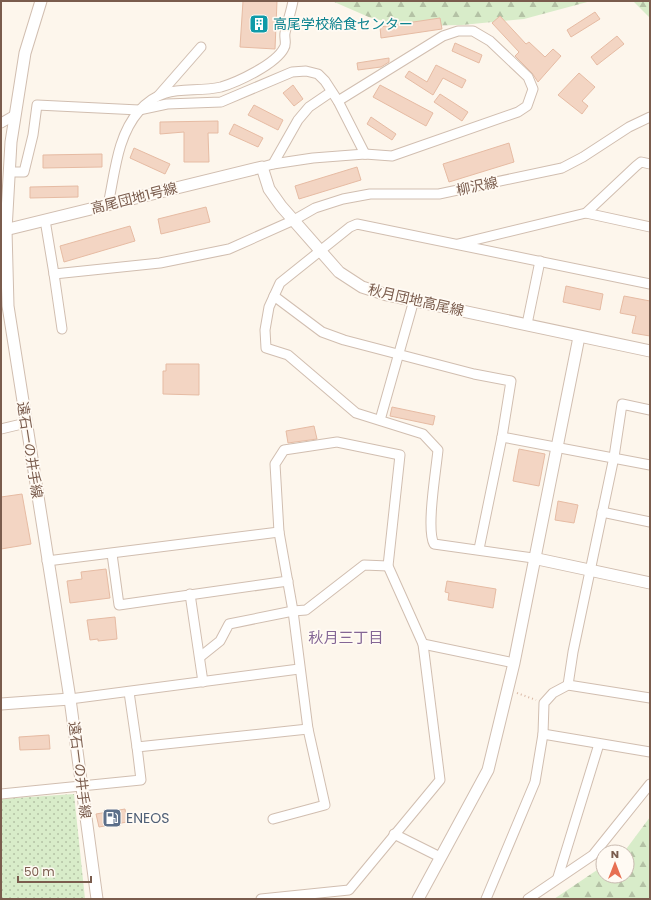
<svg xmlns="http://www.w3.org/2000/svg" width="651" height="900" font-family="Poppins,'Noto Sans JP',sans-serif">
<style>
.green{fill:url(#green-dots)}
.forest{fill:url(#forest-firs)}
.building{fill:#f3d5c3;stroke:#e6bba3}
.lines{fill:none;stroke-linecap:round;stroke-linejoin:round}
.minor-casing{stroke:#d1beb0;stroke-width:11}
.tertiary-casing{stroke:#d1beb0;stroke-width:13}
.path{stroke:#d9b8a5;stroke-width:2;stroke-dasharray:1 3;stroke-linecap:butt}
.minor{stroke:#fff;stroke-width:9}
.tertiary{stroke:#fff;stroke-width:11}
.labels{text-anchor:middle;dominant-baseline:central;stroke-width:3.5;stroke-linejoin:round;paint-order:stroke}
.culture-label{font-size:14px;fill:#0d838f;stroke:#fffaf3;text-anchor:start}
.street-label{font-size:14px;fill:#7a5c4d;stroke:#fffaf3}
.service-label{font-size:14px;fill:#4e5e75;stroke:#fffaf3;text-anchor:start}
.neighbourhood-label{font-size:15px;fill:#846695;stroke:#fffaf3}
</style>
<defs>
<pattern id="green-dots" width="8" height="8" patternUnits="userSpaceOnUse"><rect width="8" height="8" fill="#d8ecc9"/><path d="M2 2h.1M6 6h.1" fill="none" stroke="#b4c2a5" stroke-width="1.8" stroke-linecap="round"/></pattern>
<pattern id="forest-firs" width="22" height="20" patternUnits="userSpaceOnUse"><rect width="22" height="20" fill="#d8ecc9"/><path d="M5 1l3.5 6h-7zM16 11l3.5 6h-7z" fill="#b4c2a5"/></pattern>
</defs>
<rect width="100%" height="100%" fill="#fdf6ec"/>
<path class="green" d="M74,794L85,899H1V799Z"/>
<g class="forest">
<path d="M332,1H591L524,19L462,25L406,26L371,18Z"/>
<path d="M620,1H650V18L634,2Z"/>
<path d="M650,817V899H554L603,866V876H627V852H624Z"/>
</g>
<g class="building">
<path d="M243,1H277L275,49L240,47Z"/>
<path d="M595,12L600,19L571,37L567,30Z"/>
<path d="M500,16L526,44L529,42L545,57L553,49L561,56L538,82L532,73L515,56L519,52L492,23Z"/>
<path d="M440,18L442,29L381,38L380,27Z"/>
<path d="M617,36L624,44L597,65L591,57Z"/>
<path d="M455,43L482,55L479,63L452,51Z"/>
<path d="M389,58V62L381,67L358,70L357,63Z"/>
<path d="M436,65L466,80L462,88L443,78L433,95L405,77L409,71L427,82Z"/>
<path d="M579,73L595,87L582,101L588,106L582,114L558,95Z"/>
<path d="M293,85L303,99L294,106L283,93Z"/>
<path d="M380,85L433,113L426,126L373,97Z"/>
<path d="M440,94L468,112L462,121L434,102Z"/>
<path d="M254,105L283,120L278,130L248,115Z"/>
<path d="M371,117L396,134L392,140L367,124Z"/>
<path d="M218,121V133H208L209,162H184V132L160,134V122Z"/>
<path d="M234,124L263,138L258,147L229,134Z"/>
<path d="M509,143L514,162L449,182L443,164Z"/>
<path d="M134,148L170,164L165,174L130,158Z"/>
<path d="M102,154V167L43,168V155Z"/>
<path d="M357,167L361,180L299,199L295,186Z"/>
<path d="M78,186V197L30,198V187Z"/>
<path d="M206,207L210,222L161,234L158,219Z"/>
<path d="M130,226L135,241L64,262L60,246Z"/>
<path d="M566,286L603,294L600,310L563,302Z"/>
<path d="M624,296L650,301V336L632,333L636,316L620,313Z"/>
<path d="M166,364H199V395L163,394V371H166Z"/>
<path d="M392,407L435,416L433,425L390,416Z"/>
<path d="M314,426L317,439L288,443L286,431Z"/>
<path d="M519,449L545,454L539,486L513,481Z"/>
<path d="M22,494L31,544L1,549V497Z"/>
<path d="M558,501L578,505L574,523L555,520Z"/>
<path d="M106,569L110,598L70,603L67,581L82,579L81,572Z"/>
<path d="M447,581L496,589L493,608L448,600L449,593L445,592Z"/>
<path d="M115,617L117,639L98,641V639L90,640L87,620Z"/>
<path d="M49,735L50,749L20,750L19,737Z"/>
<path d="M125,809L127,822L99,827L96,814Z"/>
</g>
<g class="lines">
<g class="minor-casing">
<g id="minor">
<path d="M159,95L201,47"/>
<path d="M1,123L15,115"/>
<path d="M273,164L298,120L309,107L331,92"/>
<path d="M262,167L273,164L313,158L365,154L392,156L518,112L527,106L533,89L528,77L490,41L473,31H458L443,36L338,101"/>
<path d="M9,172H24L33,135L37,105L139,110L167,104L221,102L292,72L306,71L318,74L325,81L338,101L365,154"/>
<path d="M108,205C115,173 117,136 139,111C164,82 190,94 221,87C238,82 276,64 284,48C287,44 284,38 285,33C287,23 291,12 293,1"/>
<path d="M586,213L650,227"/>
<path d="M45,220L54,274L160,263L229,249L294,220L315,208L343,199L370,194H439L562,168L583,157L629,127L650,117"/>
<path d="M458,244L586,213L636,166L641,162L650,164"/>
<path d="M54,274L62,329"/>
<path d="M274,296L322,332L344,340L474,374L511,381L502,437L479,549"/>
<path d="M527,324L540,261"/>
<path d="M380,420L414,300"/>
<path d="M1,429L26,423"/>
<path d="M502,437L650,465"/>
<path d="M602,512L650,522"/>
<path d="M112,554L119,605L288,581"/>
<path d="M533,558L434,544C426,529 436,471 438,450L423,434L356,413L288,355L266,348L265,330L269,307L280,283L350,227L357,224L650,284"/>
<path d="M47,561L279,532"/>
<path d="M190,594L203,682"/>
<path d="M423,644L514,663"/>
<path d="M200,657L220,641L229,624L293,611L306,610L364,565L388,566"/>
<path d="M568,685L573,652L614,457L622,404L650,410"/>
<path d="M129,692L137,747"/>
<path d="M70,699L299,669"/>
<path d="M543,734L650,752"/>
<path d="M1,794L141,780L137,747L308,729"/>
<path d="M394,834L440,857"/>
<path d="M558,877L599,744"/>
<path d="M261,899L349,890L440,780L423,644L388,566L400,455L337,442L284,450L275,464L279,532L293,611L308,729L325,805L273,819"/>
<path d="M486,899L535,782L543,734L544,703L553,693L568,685L650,698"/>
<path d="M528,899L593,855L650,784"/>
</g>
</g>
<g class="tertiary-casing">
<g id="tertiary">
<path d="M41,1L25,53L11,142L6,230L8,306L70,699L97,899"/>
<path d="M1,231L262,167L269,189L281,206L339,272L362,287L387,295L650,351"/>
<path d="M533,558L650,583"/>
<path d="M1,704L70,699"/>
<path d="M418,899L488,770L514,663L579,337"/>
</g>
</g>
<path class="path" d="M517,693L536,700"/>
<use href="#minor" class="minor"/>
<use href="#tertiary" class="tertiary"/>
</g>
<defs>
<g id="building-square" transform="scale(1)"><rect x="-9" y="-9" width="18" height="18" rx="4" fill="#0f9aa8" stroke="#fffaf3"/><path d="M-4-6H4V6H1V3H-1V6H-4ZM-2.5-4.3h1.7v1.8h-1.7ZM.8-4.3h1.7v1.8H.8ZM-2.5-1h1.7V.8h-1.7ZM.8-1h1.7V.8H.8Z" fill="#fff"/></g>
<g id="fuel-square" transform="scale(1)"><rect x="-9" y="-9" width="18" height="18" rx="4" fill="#5c6f8a" stroke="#fffaf3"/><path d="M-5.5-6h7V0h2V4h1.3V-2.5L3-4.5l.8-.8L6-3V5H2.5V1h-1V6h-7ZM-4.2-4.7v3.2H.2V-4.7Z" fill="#fff"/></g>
</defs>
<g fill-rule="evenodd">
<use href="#building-square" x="259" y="24"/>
<use href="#fuel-square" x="112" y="818"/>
</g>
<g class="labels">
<g class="culture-label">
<text x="273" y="24">高尾学校給食センター</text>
</g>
<g class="street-label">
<text transform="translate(477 186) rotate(-12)">柳沢線</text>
<text transform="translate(134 198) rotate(-14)">高尾団地1号線</text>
<text transform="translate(416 300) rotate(13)">秋月団地高尾線</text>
<text transform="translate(30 450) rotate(81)">遠石一の井手線</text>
<text transform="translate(80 770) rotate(83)">遠石一の井手線</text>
</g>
<g class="service-label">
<text x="126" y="818">ENEOS</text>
</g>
<g class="neighbourhood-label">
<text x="346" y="637">秋月三丁目</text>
</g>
</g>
<rect width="651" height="900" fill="none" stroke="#7a5c4d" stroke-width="4"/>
<g transform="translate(615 864)"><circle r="19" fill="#fffaf3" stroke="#cabbb1"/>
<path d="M0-3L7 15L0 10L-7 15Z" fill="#e76f51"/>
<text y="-6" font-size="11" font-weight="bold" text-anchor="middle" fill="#7a5c4d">N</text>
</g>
<path d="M18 876v6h73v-6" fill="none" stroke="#7a5c4d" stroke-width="2"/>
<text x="24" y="876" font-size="12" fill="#7a5c4d" stroke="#fffaf3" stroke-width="3" paint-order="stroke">50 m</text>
</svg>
